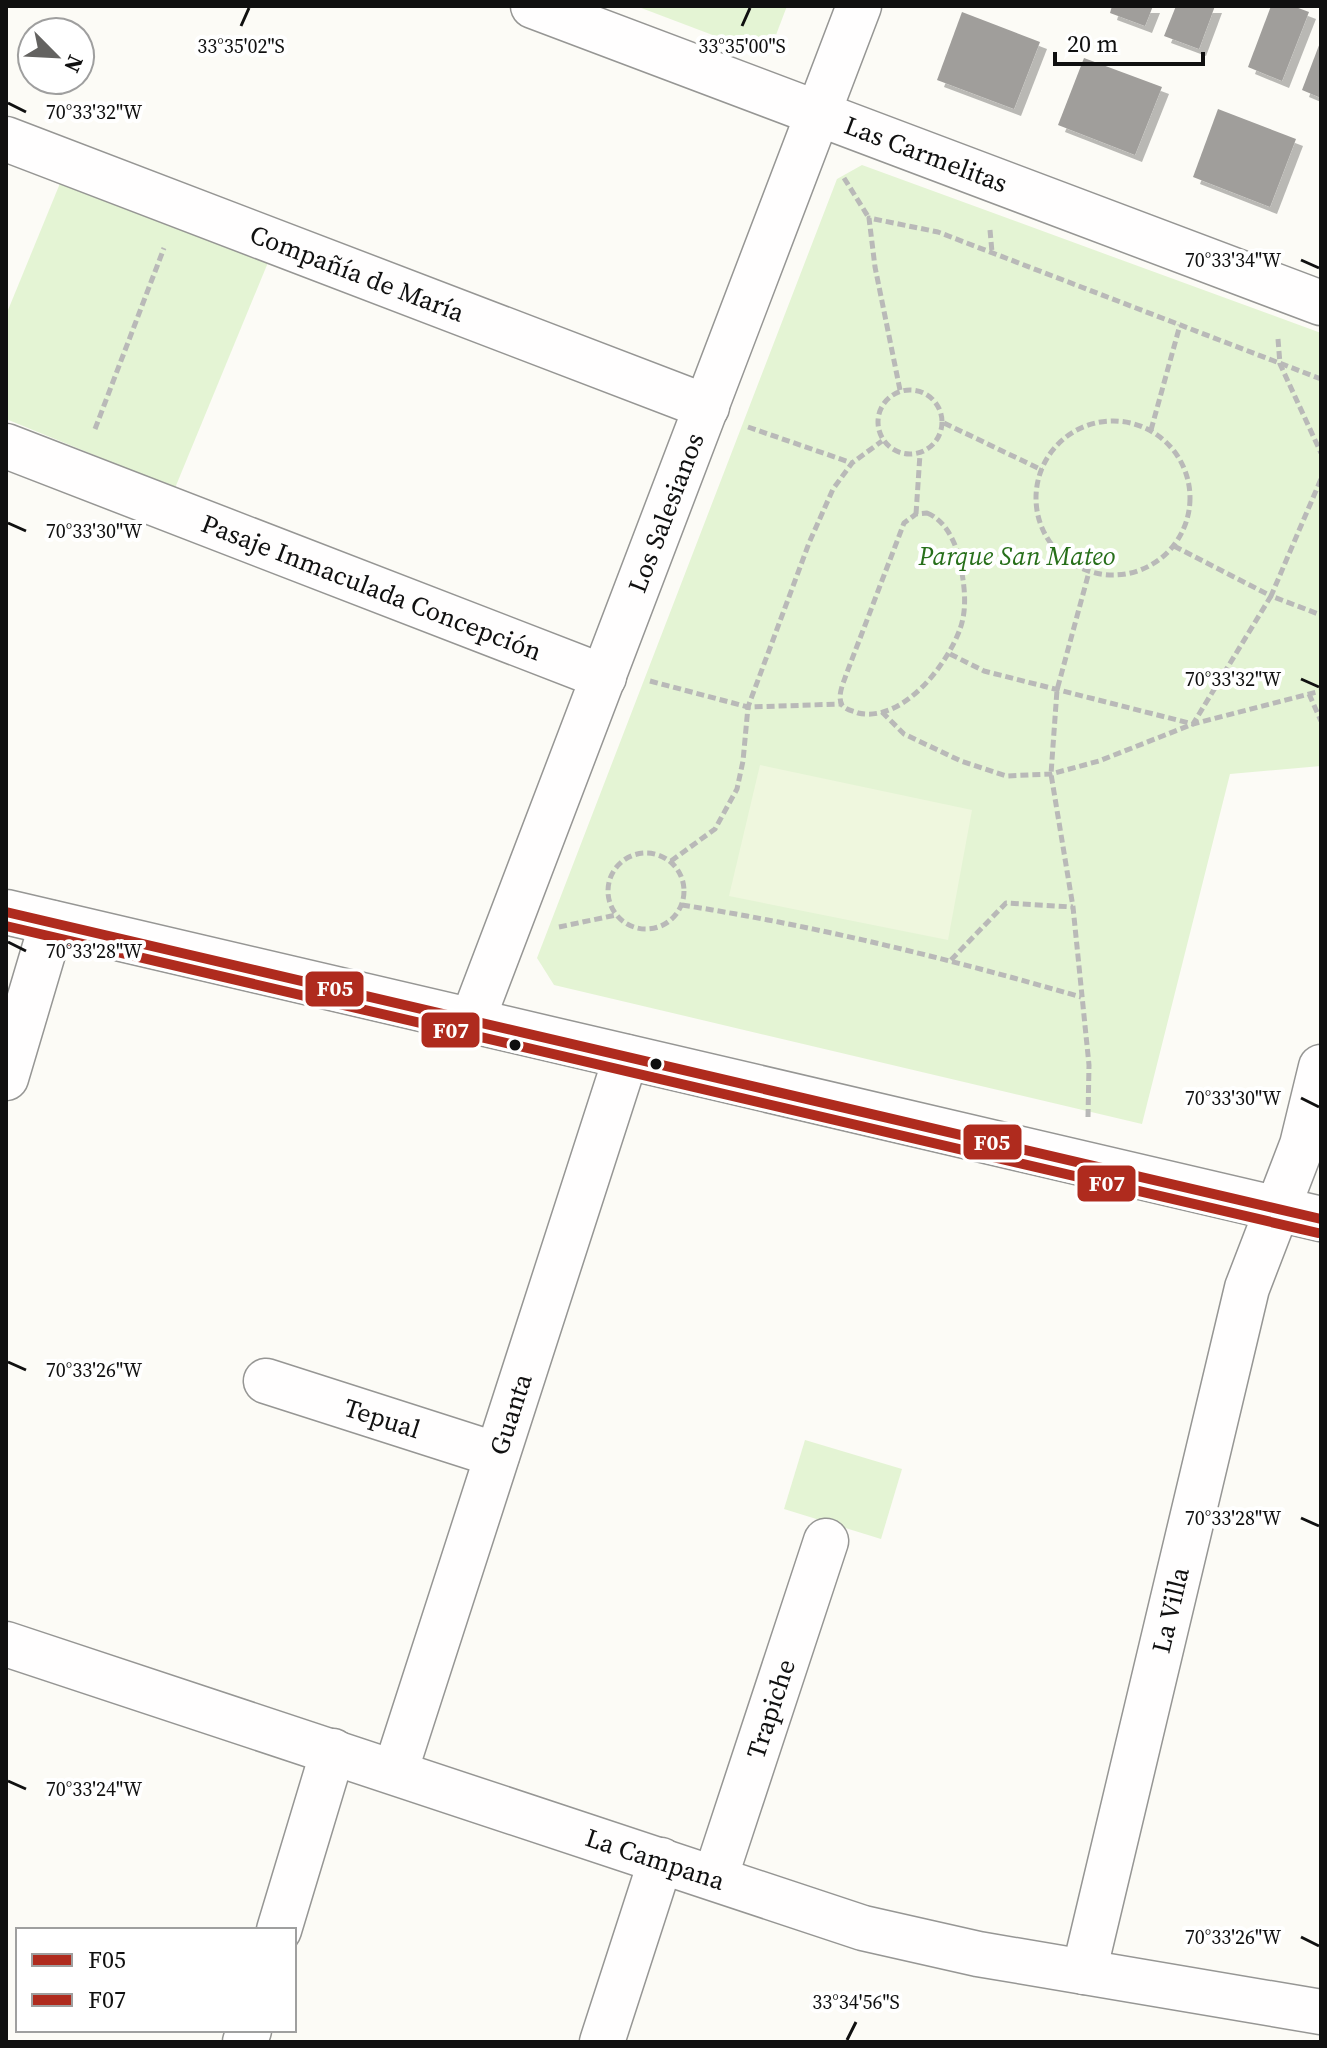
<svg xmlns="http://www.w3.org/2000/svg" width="1327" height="2048" font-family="'Source Serif 4',serif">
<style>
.green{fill:#e4f4d4}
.pitch{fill:#eff7de}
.building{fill:#a09e9b;filter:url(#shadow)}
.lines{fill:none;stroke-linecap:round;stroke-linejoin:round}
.minor-casing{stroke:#969694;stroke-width:47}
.path{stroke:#b9b9b8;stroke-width:5;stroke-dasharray:8 4;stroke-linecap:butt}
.minor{stroke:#fffefe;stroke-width:44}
.bus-1-casing{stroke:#fff;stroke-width:16}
.bus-2-casing{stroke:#fff;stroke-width:16}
.bus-1{stroke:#af2b1e;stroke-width:10}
.bus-2{stroke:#af2b1e;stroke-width:10}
.ticks{fill:none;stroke:#101010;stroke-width:3}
.bus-dot{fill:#101010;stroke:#fff;stroke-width:3}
.labels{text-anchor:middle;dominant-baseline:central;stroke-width:8;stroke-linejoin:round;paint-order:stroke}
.street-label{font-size:26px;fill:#101010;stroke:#fff}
.park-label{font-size:26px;font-style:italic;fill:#276f1a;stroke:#fff}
.ticks-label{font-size:20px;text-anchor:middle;fill:#101010;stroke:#fff;stroke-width:8;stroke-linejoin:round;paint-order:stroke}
.line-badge{stroke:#fff;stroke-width:3}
.badge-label{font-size:22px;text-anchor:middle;font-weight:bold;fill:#fff}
</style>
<defs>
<filter id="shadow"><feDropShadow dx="7" dy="7" stdDeviation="0" flood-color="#0004"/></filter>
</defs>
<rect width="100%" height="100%" fill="#fcfbf6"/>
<g class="green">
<path d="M636,6H787L768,56Z"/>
<path d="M862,165L1321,333V766L1230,774L1142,1124L554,985L537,958L837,179Z"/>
<path d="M63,176L269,260L175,488L6,419V315Z"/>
<path d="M805,1440L902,1469L881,1539L784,1509Z"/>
</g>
<path class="pitch" d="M760,765L972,810L948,940L729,896Z"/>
<g class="building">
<path d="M1112,6H1153L1145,26L1110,13Z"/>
<path d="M1176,6H1215L1199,49L1164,36Z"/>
<path d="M1271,6H1293L1309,12L1282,81L1248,67Z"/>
<path d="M962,12L1040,42L1014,109L937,80Z"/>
<path d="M1321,40V98L1302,90Z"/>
<path d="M1084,58L1162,87L1135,155L1058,125Z"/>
<path d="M1218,109L1296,139L1270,207L1193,177Z"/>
</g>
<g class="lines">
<g class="minor-casing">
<g id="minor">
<path id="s1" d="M533,6L1321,303"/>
<path id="s2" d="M6,139L707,407"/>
<path id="s3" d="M6,446L604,677"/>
<path d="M6,912L1321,1219"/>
<path id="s4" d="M472,1021L859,6"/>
<path d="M6,1078L52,923"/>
<path id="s5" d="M266,1381L497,1455"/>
<path id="s6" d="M6,1644L863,1928L978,1954L1321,2012"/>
<path id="s7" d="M395,1772L626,1057"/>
<path id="s8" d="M715,1878L826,1541"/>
<path d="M279,1930L333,1751"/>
<path id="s9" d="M1084,1972L1247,1288L1302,1145L1321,1067"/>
<path d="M245,2042L249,2030"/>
<path d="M602,2042L661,1860"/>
</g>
</g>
<g class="path">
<path d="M844,178L869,218"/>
<path d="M990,230L992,252"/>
<path d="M1278,339L1280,364L1321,453"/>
<circle cx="910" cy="422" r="32"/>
<path d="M900,390L875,267L869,218L938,232L1321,379"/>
<circle cx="1113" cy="498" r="77"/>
<path d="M944,423L1042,470"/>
<path d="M748,427L852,463"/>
<path d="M95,429L164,248"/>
<path d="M1151,430L1180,325"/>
<path d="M927,513C945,520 956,542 960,562C964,583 968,607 960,629C947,665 903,723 858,713C853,711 846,710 842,705C837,696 843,684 846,675L904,523L916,514Z"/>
<path d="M916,514L920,454"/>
<path d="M1174,546L1271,596L1321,479"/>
<path d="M950,654L984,671L1193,724L1321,691"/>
<path d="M650,681L748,707L842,704"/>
<path d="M1309,694L1321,721"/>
<path d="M882,712L904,734L961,761L1006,776L1051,774L1099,761L1193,724L1271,596L1321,615"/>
<circle cx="646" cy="891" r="38"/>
<path d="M671,861L715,829L737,789L743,761L748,707L809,543L833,489L852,463L882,441"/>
<path d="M682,905C817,926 950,959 1081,997"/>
<path d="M559,927L616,915"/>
<path d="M951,960L1006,903L1073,907"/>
<path d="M1088,1117L1089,1065L1073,907L1051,774L1057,690L1089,572"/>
</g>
<use href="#minor" class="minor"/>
<g class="bus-1-casing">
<path id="bus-1" d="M6,912L1321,1219"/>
</g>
<g class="bus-2-casing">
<path id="bus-2" d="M6,926L1318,1233"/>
</g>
<use href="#bus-1" class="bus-1"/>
<use href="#bus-2" class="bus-2"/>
</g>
<path class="ticks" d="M241,26L249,8M742,26L750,8M8,103L26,112M1301,260L1319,268M8,523L26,531M1301,679L1319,687M8,942L26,951M1301,1098L1319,1107M8,1362L26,1370M1301,1518L1319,1526M8,1781L26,1789M1301,1937L1319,1946M847,2040L856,2022"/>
<g class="bus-dot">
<circle cx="515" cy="1045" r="7"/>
<circle cx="656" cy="1064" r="7"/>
</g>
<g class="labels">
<g class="street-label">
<text stroke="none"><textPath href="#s1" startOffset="420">Las Carmelitas</textPath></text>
<text stroke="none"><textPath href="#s2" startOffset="376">Compañía de María</textPath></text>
<text stroke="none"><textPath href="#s4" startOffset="544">Los Salesianos</textPath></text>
<text stroke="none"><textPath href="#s3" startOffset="392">Pasaje Inmaculada Concepción</textPath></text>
<text stroke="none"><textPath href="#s7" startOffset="376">Guanta</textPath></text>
<text stroke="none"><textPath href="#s5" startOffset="122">Tepual</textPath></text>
<text stroke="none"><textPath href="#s9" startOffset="372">La Villa</textPath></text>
<text stroke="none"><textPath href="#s8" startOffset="178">Trapiche</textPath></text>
<text stroke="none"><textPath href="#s6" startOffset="684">La Campana</textPath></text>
</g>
<g class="park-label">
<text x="1017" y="556">Parque San Mateo</text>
</g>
</g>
<g class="ticks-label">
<text x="742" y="53">33°35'00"S</text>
<text x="241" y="53">33°35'02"S</text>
<text x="94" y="119">70°33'32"W</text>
<text x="1233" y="267">70°33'34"W</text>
<text x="94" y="538">70°33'30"W</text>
<text x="1233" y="686">70°33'32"W</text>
<text x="94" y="958">70°33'28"W</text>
<text x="1233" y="1105">70°33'30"W</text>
<text x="94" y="1377">70°33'26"W</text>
<text x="1233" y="1525">70°33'28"W</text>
<text x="94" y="1796">70°33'24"W</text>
<text x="1233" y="1944">70°33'26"W</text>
<text x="856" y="2009">33°34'56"S</text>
</g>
<g class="line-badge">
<rect x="304" y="970" width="61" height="38" rx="8" fill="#af2b1e"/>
<rect x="420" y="1011" width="61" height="38" rx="8" fill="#af2b1e"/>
<rect x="962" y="1123" width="61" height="38" rx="8" fill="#af2b1e"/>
<rect x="1076" y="1164" width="61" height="39" rx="8" fill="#af2b1e"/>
</g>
<g class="badge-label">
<text x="335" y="996">F05</text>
<text x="451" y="1038">F07</text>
<text x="992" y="1150">F05</text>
<text x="1107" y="1191">F07</text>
</g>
<rect width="1327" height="2048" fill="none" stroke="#101010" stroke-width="16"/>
<rect x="16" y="1928" width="280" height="104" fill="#ffffff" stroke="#9f9f9f" stroke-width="2"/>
<rect x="32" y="1954" width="40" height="12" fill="#af2b1e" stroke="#9f9f9f" stroke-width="2"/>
<text x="88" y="1968" font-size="24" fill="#101010">F05</text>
<rect x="32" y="1994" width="40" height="12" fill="#af2b1e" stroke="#9f9f9f" stroke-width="2"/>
<text x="88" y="2008" font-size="24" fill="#101010">F07</text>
<g transform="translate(56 56) rotate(114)"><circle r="38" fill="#ffffff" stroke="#9f9f9f" stroke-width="2"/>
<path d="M0-6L14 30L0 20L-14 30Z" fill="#636260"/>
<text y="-12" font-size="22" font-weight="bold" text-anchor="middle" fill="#101010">N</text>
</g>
<path d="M1055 52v12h148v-12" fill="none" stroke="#101010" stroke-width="4"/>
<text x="1067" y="52" font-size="24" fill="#101010" stroke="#ffffff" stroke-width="6" paint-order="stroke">20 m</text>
</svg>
